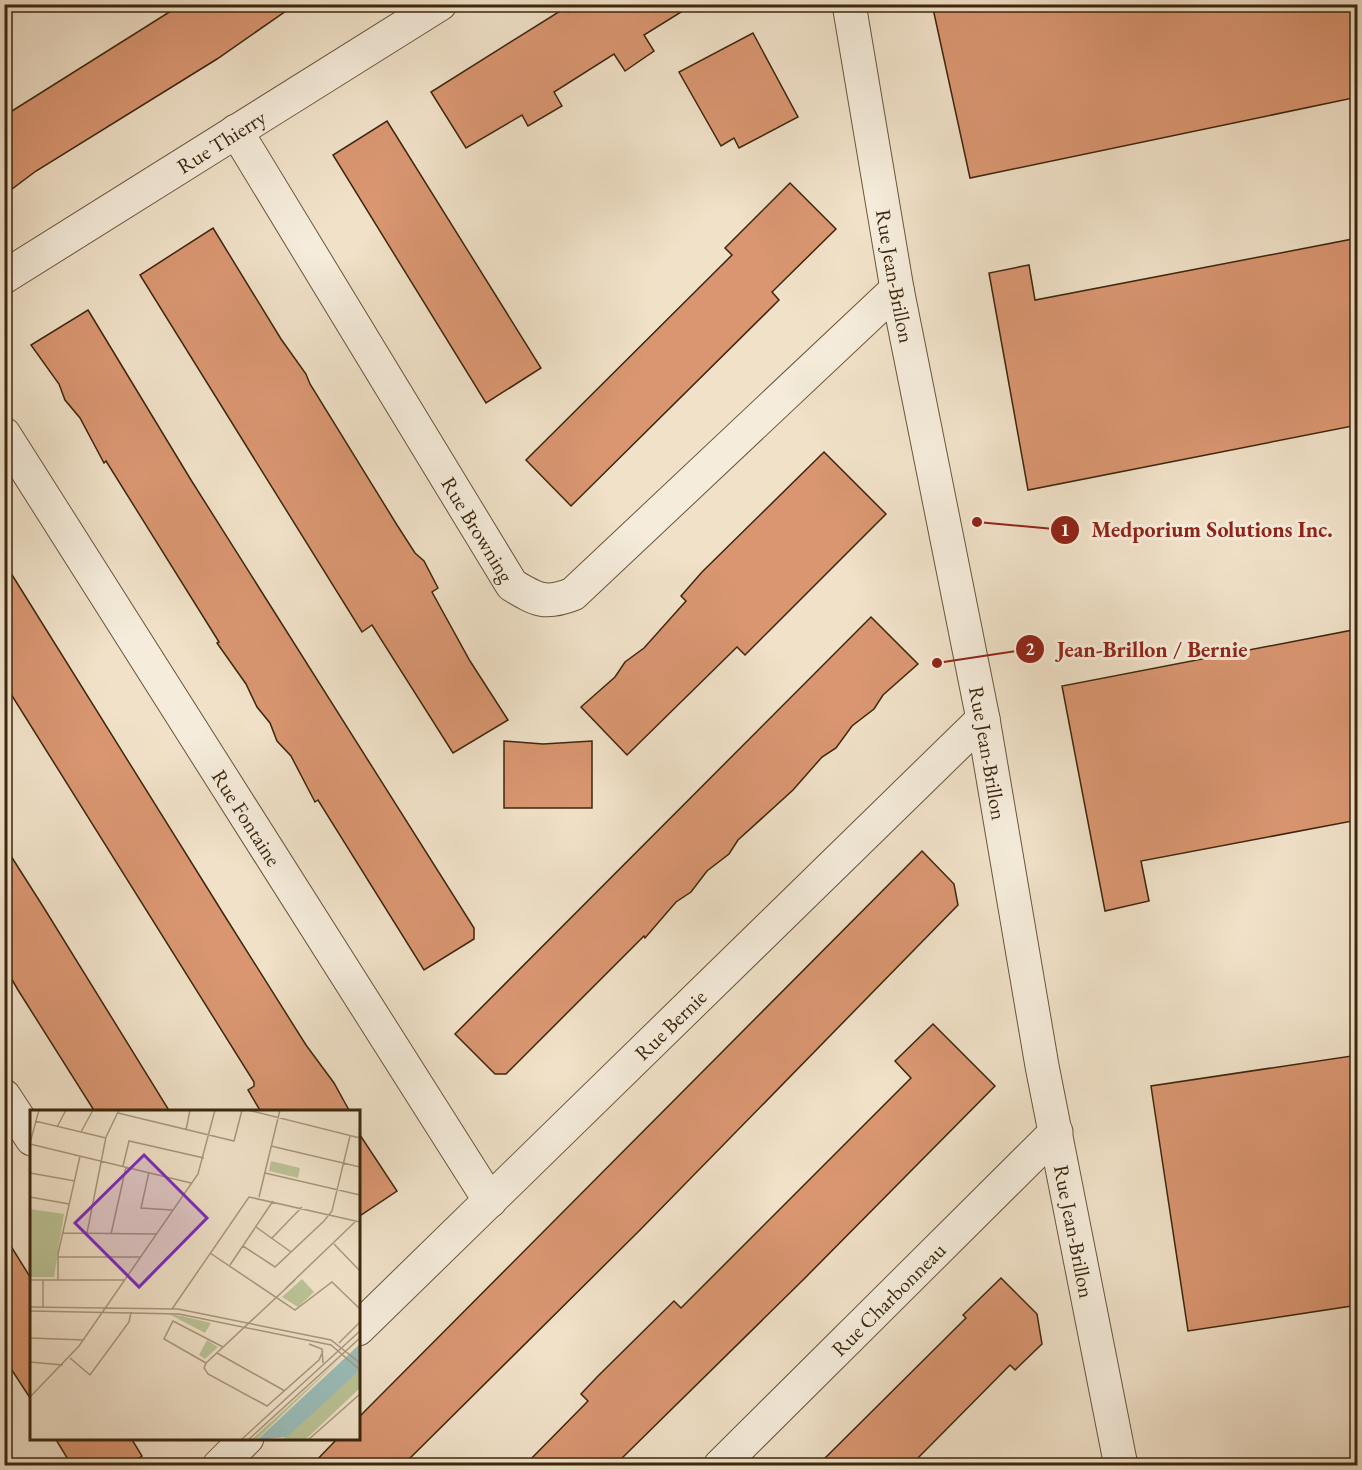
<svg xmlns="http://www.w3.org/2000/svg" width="1362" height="1470" font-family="'EB Garamond',serif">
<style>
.building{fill:#d99671;stroke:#3c270d;stroke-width:1.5}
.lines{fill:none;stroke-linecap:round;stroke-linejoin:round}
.minor-casing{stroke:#69563c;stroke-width:35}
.minor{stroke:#f5ecdb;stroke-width:33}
.labels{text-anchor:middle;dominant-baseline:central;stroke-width:6;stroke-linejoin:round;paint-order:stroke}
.street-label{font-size:21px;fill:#3c270d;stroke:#f5ecdb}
.inset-road{fill:none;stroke:#a8977d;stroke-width:1.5}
.view{fill:#7b2cbf;fill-opacity:0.15;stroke:#7b2cbf;stroke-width:3}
.inset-edge{fill:none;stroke:#3c270d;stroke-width:3}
.leader{fill:none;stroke:#8f2418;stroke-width:2}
.callout-dot{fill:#8f2418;stroke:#f5ecdb;stroke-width:2}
.mark-label{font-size:18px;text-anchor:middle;font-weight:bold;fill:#fff}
.callout-label{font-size:22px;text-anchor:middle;font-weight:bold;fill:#8f2418;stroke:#f5ecdb;stroke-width:6;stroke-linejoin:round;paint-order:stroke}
</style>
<rect width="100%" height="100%" fill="#f0e1c8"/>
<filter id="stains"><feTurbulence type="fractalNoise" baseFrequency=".00333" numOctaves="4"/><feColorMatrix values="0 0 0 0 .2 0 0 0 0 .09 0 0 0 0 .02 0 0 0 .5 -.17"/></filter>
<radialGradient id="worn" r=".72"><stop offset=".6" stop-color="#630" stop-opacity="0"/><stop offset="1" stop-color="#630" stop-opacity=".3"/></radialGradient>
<g class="building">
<path d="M182,4H296L217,59L36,171L4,195V116Z"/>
<path d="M581,4H694L644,35L654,51L625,71L614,54L554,92L562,106L528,126L522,115L466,148L431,92L565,8L568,12Z"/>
<path d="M932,4H1358V97L970,178Z"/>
<path d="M753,33L798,117L739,148L734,138L721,146L679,72Z"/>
<path d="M387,121L541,368L486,403L333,155Z"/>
<path d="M790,183L836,229L772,292L779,300L571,506L526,460L732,255L725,248Z"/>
<path d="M213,228L281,339L306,374L310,384L397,525L415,553L424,561L438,588L432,592L470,661L508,720L453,753L372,625L362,632L140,275Z"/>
<path d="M1358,238V425L1028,490L989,273L1029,265L1035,300Z"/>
<path d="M88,310L191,480L474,928V939L424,970L318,800L315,802L291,756L277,741L270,723L257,707L246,684L217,643L219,642L106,461L104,463L80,418L65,400L59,384L31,345Z"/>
<path d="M824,452L886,514L745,655L737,647L627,755L581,707L615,677L625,662L644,648L686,601L681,596L702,572Z"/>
<path d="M4,562L226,918L306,1045L334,1083L350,1112H261L248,1090L254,1086V1082L4,683Z"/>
<path d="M871,617L918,664L883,695L874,709L852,726L836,748L822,757L793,790L738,840L729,854L707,871L691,892L676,902L645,938L644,936L506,1074H495L455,1034Z"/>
<path d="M1358,629V820L1141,861L1149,901L1105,911L1062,686Z"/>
<path d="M504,741L543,744L592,741V808H504Z"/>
<path d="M4,845L44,908L170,1112H95L18,990L4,966Z"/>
<path d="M922,851L954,884L958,905L640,1230L402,1466H311L338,1438H358V1418Z"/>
<path d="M933,1024L995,1086L804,1279L619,1461L617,1459L610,1466H524L588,1401L581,1394L598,1376L674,1301L681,1308L911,1078L895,1061Z"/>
<path d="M1358,1055V1305L1188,1331L1151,1086Z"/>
<path d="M358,1132L397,1191L358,1217Z"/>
<path d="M4,1235L32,1280V1401L4,1358Z"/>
<path d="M1001,1278L1037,1314L1042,1344L1015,1370L1010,1365L910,1466H817L966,1318L963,1315Z"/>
<path d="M55,1438H131L142,1456L127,1466H72Z"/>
</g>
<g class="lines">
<g class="minor-casing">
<g id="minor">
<path id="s1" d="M849,4L897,289L983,719L1042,1066L1121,1466"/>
<path id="s2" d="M236,131L512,585C537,600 545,605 573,594L897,289"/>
<path id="s3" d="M4,277L440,4"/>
<path id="s4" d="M4,434L490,1201"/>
<path d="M4,1096L32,1139"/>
<path id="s5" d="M358,1329L983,719"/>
<path d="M219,1466L247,1438"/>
<path id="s6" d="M720,1466L1056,1132"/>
</g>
</g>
<use href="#minor" class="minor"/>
</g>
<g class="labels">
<g class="street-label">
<text stroke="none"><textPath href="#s3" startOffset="256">Rue Thierry</textPath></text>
<text stroke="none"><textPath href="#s1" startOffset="276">Rue Jean-Brillon</textPath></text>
<text stroke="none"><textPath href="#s2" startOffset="466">Rue Browning</textPath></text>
<text stroke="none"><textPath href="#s1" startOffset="762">Rue Jean-Brillon</textPath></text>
<text stroke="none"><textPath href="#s4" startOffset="454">Rue Fontaine</textPath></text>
<text stroke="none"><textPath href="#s5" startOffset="436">Rue Bernie</textPath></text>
<text stroke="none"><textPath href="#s1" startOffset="1248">Rue Jean-Brillon</textPath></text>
<text stroke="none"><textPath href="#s6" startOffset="237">Rue Charbonneau</textPath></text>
</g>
</g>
<g transform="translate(30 1110)">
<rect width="330" height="330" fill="#f0e1c8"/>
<path d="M241,51L270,58L268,68L239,61ZM0,99L34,104L24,167H0ZM272,169L284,182L268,197L252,187ZM139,204L152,206L181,213L175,223ZM177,230L188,237L175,249L169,245ZM312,247L226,330H221ZM330,260V278L275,330H252Z" fill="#bac396"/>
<path d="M330,234V260L257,327L227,330Z" fill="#9abdb9"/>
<path class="inset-road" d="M218,0L330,28M88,3L204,31L212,0M5,11L76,28M27,17L36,0M156,20L160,0M51,22L63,0M0,33L9,0M0,34L161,73M241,36L330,57M93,56L99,31L174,48M119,62L111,98L142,100M0,63L45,71M235,63L330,85M0,87L39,94M229,87L250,0M226,117L261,142M33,123L126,124M57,123L76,27L89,0M81,124L96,57M242,128L272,97M304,134L330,161M213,136L245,157L294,111L302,101L320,26M180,143L265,200L302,172L330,199M28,147H110M200,155L243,91M0,170H95M28,170V144L50,46M255,179L326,111M0,197L148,199L301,230L330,253M13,198V170M142,199L219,87L330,112M0,201L149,204L301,235L330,260M0,228L54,230M309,233L330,212M279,234L292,239L293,253M187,243L255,281M40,248L60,265L99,212L101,202M0,252L33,255M176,253L174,258L178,264L237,296L289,250L293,241M176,253L134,229L143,211L193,237M176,253L265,170M0,287L49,236L168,64L185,0M211,330L330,221M218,330L330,228M278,330L330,284"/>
<path class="view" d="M114,45L177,108L109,177L45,113Z"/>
<rect width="330" height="330" class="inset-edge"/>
</g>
<path class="leader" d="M977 522L1065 530M937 663L1030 649"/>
<g class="callout-dot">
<circle cx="977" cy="522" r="6"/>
<circle cx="937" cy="663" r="6"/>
<circle cx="1065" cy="530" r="15"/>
<circle cx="1030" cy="649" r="15"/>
</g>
<g class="mark-label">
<text x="1065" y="536">1</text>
<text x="1030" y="655">2</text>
</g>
<g class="callout-label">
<text x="1212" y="537">Medporium Solutions Inc.</text>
<text x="1152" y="657">Jean-Brillon / Bernie</text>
</g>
<rect width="1362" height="1470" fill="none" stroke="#f0e1c8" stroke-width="24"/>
<rect x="6" y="6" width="1350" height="1458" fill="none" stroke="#3c270d" stroke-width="3"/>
<rect x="12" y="12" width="1338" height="1446" fill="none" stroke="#3c270d" stroke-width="1.5"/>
<rect width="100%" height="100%" filter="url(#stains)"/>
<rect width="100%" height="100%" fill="url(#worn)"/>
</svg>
